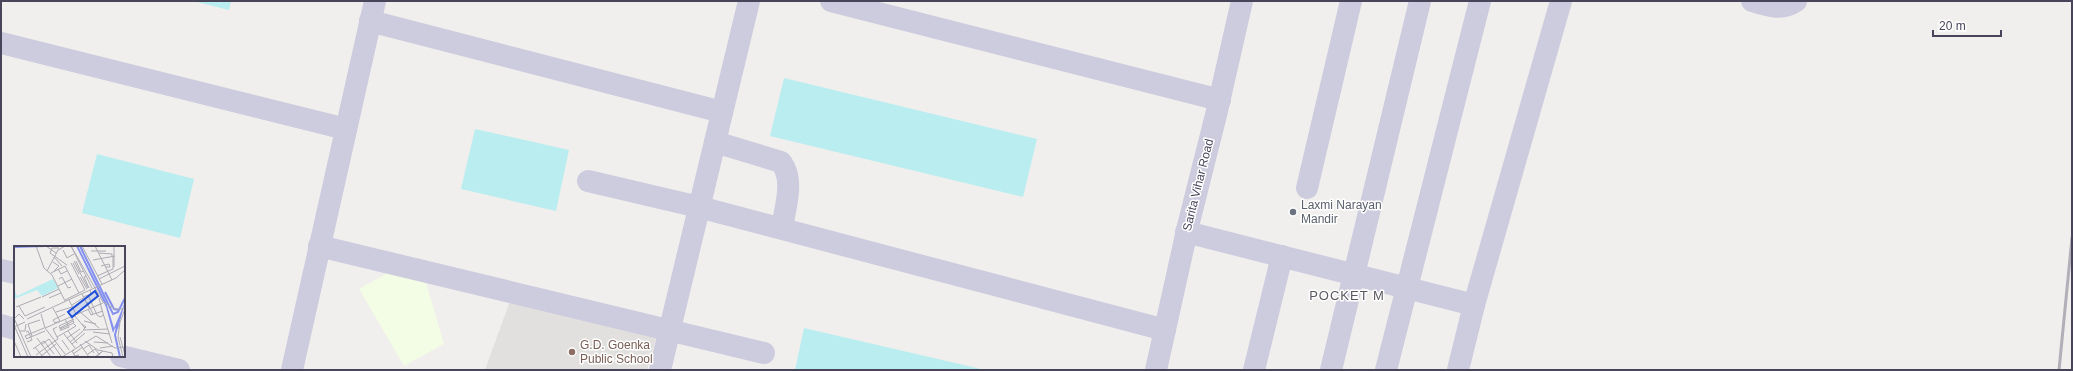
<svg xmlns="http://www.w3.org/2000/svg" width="2073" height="371" font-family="Arial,sans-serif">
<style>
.commercial{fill:#f3fce4}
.education{fill:#e1e0df}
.green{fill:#b9edf0}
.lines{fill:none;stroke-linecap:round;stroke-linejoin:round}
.minor{stroke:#cdcbde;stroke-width:22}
.rail{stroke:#b2afb8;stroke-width:3}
.worship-dot{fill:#6b7280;stroke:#fff;stroke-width:1.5}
.education-dot{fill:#8d6e63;stroke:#fff;stroke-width:1.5}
.labels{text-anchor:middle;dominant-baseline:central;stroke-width:3;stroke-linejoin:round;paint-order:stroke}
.street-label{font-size:12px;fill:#48455b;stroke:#fff}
.worship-label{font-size:12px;fill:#5b616d;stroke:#fff;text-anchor:start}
.education-label{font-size:12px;fill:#785e54;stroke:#fff;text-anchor:start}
.neighbourhood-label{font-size:13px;letter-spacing:1px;fill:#5b5962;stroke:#fff}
.inset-river{fill:none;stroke:#8490ef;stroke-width:2}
.inset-road{fill:none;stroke:#adabb3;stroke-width:1}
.view{fill:#1d4ed8;fill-opacity:0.15;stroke:#1d4ed8;stroke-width:2}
.inset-edge{fill:none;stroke:#48455b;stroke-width:2}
</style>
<rect width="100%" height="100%" fill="#f0efed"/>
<path class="commercial" d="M 393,270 L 425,279 L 444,344 L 404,366 L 359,289 Z"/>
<path class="education" d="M 510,301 L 657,335 L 647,370 L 485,370 Z"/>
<g class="green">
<path d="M 193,1 L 231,1 L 229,10 Z"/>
<path d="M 784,78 L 1037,139 L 1023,197 L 770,136 Z"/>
<path d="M 475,129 L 569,150 L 556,211 L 461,189 Z"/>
<path d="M 97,154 L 194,179 L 180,238 L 82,213 Z"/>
<path d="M 804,328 L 981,369 L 981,370 L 795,370 Z"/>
</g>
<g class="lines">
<g class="minor">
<path d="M 831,1 L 1220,100"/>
<path d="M 1752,1 C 1768,6 1781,11 1796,1"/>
<path d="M 370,21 L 722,112"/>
<path d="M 1,43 L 346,129"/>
<path d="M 715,142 L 781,162 C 795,180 785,207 782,228"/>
<path d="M 588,181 L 699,207 L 1165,330"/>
<path d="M 1307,188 L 1351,1"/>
<path d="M 1186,232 L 1474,305"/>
<path d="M 319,246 L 764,353"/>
<path d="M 1,270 L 15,273"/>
<path d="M 1,325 L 15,329"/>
<path d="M 121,356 L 179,370"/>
<path d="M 292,370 L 375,1"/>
<path d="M 660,370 L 749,1"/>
<path d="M 1156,370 L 1188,226 L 1216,115 L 1242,1"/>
<path d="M 1254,370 L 1282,256"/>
<path d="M 1331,370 L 1420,1"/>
<path d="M 1386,370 L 1480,1"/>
<path d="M 1458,370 L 1474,305 L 1561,1"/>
</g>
<path class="rail" d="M 2059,370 L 2072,238"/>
</g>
<circle class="worship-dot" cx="1293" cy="212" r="4"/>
<circle class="education-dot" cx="572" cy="352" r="4"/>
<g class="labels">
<g class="street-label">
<text transform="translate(1198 185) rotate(-76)">Sarita Vihar Road</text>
</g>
<g class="worship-label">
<text x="1301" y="205">Laxmi Narayan<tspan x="1301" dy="14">Mandir</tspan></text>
</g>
<g class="education-label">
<text x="580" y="345">G.D. Goenka<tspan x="580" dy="14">Public School</tspan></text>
</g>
<g class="neighbourhood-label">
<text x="1347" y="295">POCKET M</text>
</g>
</g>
<g transform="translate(14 246)">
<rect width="111" height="111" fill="#f0efed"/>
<path d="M 39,33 L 44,42 L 28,50 L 23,44 L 0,53 L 1,45 L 3,50 Z" fill="#b9edf0"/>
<path d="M 62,0 L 64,0 L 92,56 L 100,82 L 111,56 L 104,83 L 101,82 L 99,87 L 92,61 Z" fill="#8490ef"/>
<path class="inset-river" d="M 35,0 L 49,0M 66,0 L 99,68 L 104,66 L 111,52M 0,1 L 31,0M 91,46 L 100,63 L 105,64M 103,81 L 101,89 L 106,111"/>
<path class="inset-road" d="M 22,0 L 30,22 L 38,29 L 51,55M 32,0 L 42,7M 57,0 L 78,42M 57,0 L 89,56 L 101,63 L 111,63M 68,0 L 88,38M 81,0 L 98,34M 45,2 L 38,2 L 36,7 L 53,19M 49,4 L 53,12 L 60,8M 77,5 L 92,5M 85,7 L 98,8 L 98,10M 99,10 L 99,23M 40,11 L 48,20M 79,14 L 101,10M 60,15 L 74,42M 62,15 L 67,26 L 70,25M 39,16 L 45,20 L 40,25M 57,17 L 71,44 L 65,47M 59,17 L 65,28M 51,20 L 65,47M 87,20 L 95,18 L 96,21 L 92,21M 100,21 L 100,0M 44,23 L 47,28 L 53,25M 33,25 L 44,4 L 51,0M 37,27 L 51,20M 72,30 L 70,31 L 75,42M 83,30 L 99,23M 66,31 L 73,43M 45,33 L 48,31 L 54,42 L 57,41M 85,33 L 111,20M 44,40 L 58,33M 68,48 L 75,62M 74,49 L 83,69 L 86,71 L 90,69M 28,51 L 45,43M 69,51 L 77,48 L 76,44M 35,52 L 47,47M 85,52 L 88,64M 51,54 L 65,47M 55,54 L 62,68M 73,56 L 79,68M 58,59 L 69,52M 5,60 L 11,70 L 31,61M 2,61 L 27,51M 39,62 L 46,75 L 41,77 L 39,74M 74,63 L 77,69 L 89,65M 88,64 L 98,97M 42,66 L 58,61M 66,66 L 85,82M 27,68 L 31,82 L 51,108M 60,69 L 71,82M 0,72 L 17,111M 0,73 L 5,68 L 10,73M 13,73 L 102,32 L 111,24M 39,74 L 51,68M 70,75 L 82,78M 68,78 L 72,81 L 69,84 L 94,83M 0,79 L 14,111M 0,81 L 11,76M 31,82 L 89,57M 46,82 L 59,75M 46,83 L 60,77 L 58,72M 47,84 L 55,81 L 51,73M 6,85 L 11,85 L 12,78M 47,85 L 45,80 L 60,73M 54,85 L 63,97M 12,86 L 14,85 L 18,94 L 13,96M 79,86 L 96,88M 50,88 L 61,102M 18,90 L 14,78 L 26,74M 43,91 L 62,80 L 60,78M 106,91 L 111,109M 23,92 L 37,111M 53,92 L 66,83M 12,93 L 31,85M 13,93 L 11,90 L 30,82M 48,94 L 55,104M 0,95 L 7,111M 41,95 L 44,93 L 39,83 L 43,81M 71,95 L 84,104 L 98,107 L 99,111M 56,96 L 69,85M 80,96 L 94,97M 58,98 L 71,87M 66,98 L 75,111M 27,99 L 35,93 L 47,110M 21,101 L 29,111M 86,102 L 99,100M 19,103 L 30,95 L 40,108M 69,103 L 75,99 L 80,107M 60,104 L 58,105 L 61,110 L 65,109M 59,108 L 69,101M 74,108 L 81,103 L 85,108M 22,109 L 41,95M 26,111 L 42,98M 48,111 L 82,90 L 101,102 L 111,101M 81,111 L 89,105 L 82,111M 109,111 L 104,91 L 106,76 L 111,63"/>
<path class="view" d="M 81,45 L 84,50 L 58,71 L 54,66 Z"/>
<rect width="111" height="111" class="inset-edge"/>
</g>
<rect width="2073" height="371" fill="none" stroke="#48455b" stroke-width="4"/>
<path d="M1933 30v6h68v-6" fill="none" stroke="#48455b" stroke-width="2"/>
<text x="1939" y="30" font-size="12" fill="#48455b" stroke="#ffffff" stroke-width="3" paint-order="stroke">20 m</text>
</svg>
